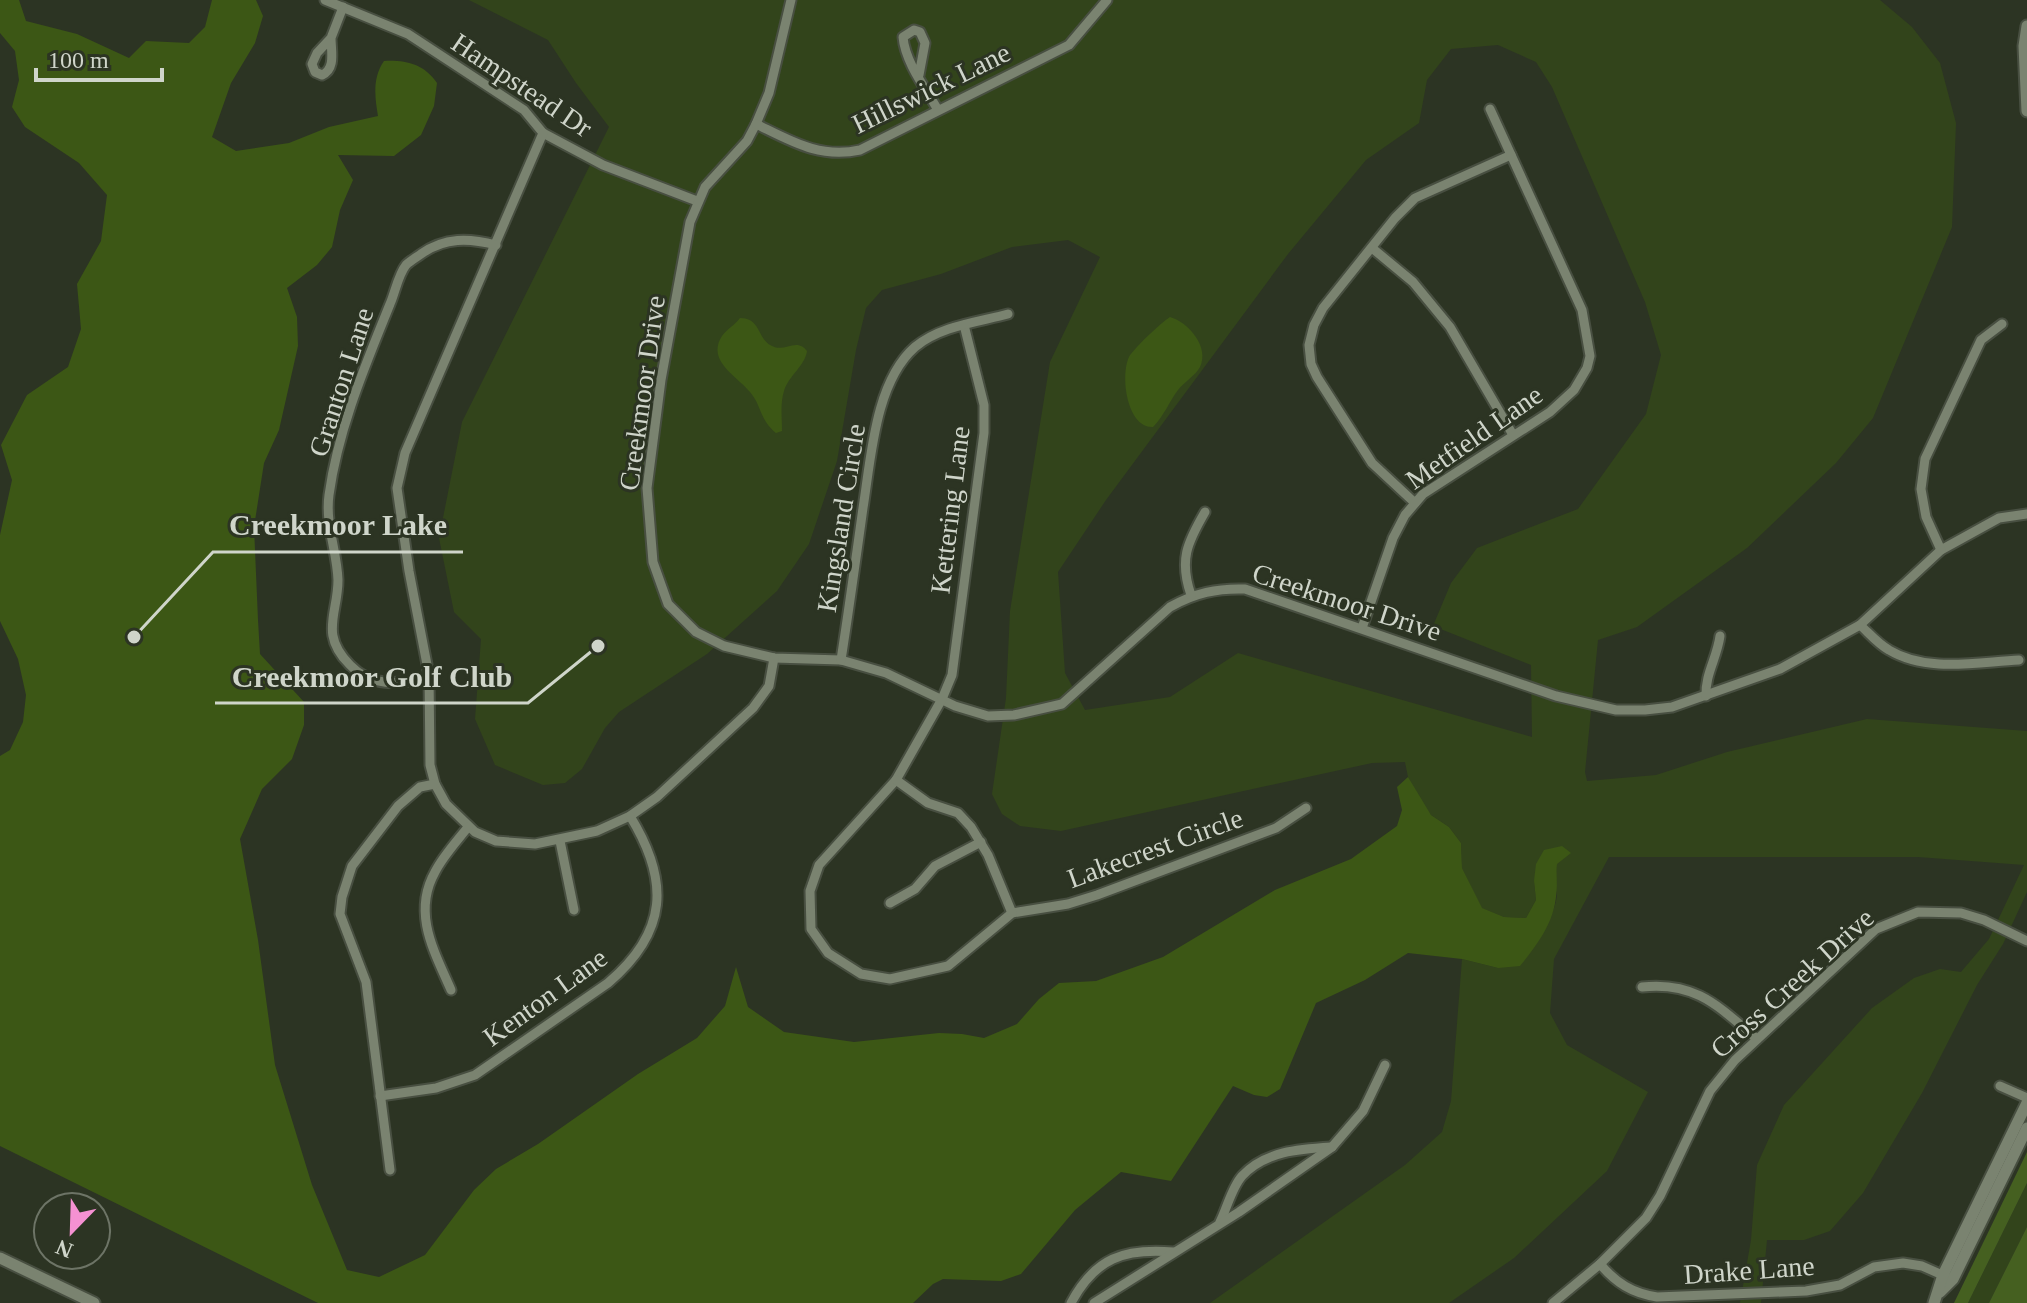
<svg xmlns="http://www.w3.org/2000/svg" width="2027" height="1303" font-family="'Times New Roman',serif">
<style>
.green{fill:#32441b;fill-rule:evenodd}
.forest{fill:#456020}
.water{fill:#3c5715}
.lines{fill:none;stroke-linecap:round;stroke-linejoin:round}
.minor-casing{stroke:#484f41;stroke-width:13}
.tertiary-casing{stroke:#484f41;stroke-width:15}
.minor{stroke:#7a8370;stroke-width:9}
.tertiary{stroke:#7a8370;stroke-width:11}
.labels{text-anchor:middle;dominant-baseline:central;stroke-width:6;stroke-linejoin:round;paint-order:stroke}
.street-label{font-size:28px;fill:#cfd5ca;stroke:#2c3423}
.leader{fill:none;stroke:#cfd5ca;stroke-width:3}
.callout-dot{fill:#cfd5ca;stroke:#2c3423;stroke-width:3}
.callout-label{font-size:30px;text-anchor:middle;font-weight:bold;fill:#cfd5ca;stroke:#2c3423;stroke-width:6;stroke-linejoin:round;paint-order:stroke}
</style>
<rect width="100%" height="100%" fill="#2c3423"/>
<g class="green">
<path d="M 469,0 L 1880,0 L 1912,27 L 1940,63 L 1956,123 L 1952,227 L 1873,418 L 1836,463 L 1747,548 L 1637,627 L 1598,640 L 1585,772 L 1587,781 L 1656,775 L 1727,752 L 1867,719 L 2027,731 L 2027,892 L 2003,944 L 1977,985 L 1922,1093 L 1863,1193 L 1830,1231 L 1804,1240 L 1767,1240 L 1761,1303 L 1740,1303 L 1751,1240 L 1757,1165 L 1784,1105 L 1872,1008 L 1914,978 L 1940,969 L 1961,972 L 1989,939 L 2024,865 L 1918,857 L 1609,857 L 1554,959 L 1550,1013 L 1567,1045 L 1648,1092 L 1607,1171 L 1514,1258 L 1449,1303 L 1210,1303 L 1405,1165 L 1442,1132 L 1451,1101 L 1462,959 L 1498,968 C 1522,947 1553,930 1557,895 C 1557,885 1556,875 1557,864 L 1534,881 L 1536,900 L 1526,918 L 1504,917 L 1481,908 L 1462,868 L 1461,843 L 1449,827 L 1431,815 L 1416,795 L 1408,777 L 1405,762 L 1372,763 L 1061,831 L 1020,826 L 1002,814 L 992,794 L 1006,698 L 1010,611 L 1050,362 L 1100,257 L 1068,240 L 1012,247 L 941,274 L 882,290 L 866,308 L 856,350 L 837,461 L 809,544 L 777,591 L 707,654 L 619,712 L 605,728 L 582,769 L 565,783 L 543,785 L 495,765 L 475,719 L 481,639 L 454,612 L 439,538 L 462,422 L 609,127 L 576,83 L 548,40 ZM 1498,45 L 1536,62 L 1552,87 L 1645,302 L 1661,355 L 1646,414 L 1578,509 L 1477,548 L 1451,583 L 1433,626 L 1531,665 L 1532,737 L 1238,653 L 1170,697 L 1085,710 L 1065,673 L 1058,572 L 1106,500 L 1288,254 L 1366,160 L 1419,123 L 1427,80 L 1451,49 Z"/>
<path d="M 2027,1183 L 2027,1227 L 1989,1303 L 1968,1303 Z"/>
</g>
<g class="forest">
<path d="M 2027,1152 L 2027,1183 L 1968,1303 L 1954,1303 Z"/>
<path d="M 2027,1227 L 2027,1303 L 1989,1303 Z"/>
</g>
<g class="water">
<path d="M 0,0 L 19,0 L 26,21 L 77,34 L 129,58 L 146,41 L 189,43 L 205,27 L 212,0 L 256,0 L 263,16 L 255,43 L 231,83 L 212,137 L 236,151 L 289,143 L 329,127 L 378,116 C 375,98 372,78 384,61 C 406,60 424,64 437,83 L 434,106 L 421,135 L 394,156 L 338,155 L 353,180 L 340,210 L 332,247 L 317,265 L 287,288 L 297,317 L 298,346 L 279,430 L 264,463 L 254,527 L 258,620 L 260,654 L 304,702 L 304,725 L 292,759 L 262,789 L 240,839 L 258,940 L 275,1065 L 312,1185 L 347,1270 L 379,1277 L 425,1255 L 474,1190 L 496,1169 L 538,1144 L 638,1074 L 697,1038 L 725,1006 L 736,967 L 748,1007 L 784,1032 L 854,1042 L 939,1033 L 962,1034 L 984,1038 L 1017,1024 L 1039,999 L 1059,983 L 1096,981 L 1163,957 L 1275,890 L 1351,859 L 1397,826 L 1402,810 L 1397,787 L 1408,777 L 1431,815 L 1449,827 L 1461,843 L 1462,868 L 1482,908 L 1504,917 L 1526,918 L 1536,900 L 1534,881 L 1536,864 L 1544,850 L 1562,846 L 1571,853 L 1557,864 C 1556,875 1558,886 1556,897 C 1553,924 1537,945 1520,966 L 1498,968 L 1462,959 L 1408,953 L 1365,980 L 1316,1003 L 1280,1089 L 1267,1097 L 1254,1095 L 1233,1086 L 1171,1181 L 1121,1172 L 1075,1210 L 1021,1274 L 1001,1281 L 943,1279 L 933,1284 L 913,1303 L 318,1303 L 0,1146 L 0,756 L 10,750 L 23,722 L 26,695 L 18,659 L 0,621 L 0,535 L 12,480 L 1,445 L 27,395 L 68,367 L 81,329 L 77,284 L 101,241 L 107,195 L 79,163 L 25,127 L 12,107 L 19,80 L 15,51 L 0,33 Z"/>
<path d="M 1170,317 C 1188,322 1210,347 1200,367 C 1195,376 1185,381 1178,390 C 1169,402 1164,416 1153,427 C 1127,428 1120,376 1129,357 C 1134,348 1162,322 1170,317 Z"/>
<path d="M 740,318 C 761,318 757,339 772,346 C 785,353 796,337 807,351 C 805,366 789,375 784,391 C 780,403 782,419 782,431 L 776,433 C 759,419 762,406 750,392 C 737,376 706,361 722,336 C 727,329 735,325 740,318 Z"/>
</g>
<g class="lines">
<g class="minor-casing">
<g id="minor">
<path d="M 325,0 L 408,34 L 524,110 L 543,133 L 603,165 L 697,201"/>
<path d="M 791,0 L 769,93 L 756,124 L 747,141 L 705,187 L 690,222 L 661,380 L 647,488 L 653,562 L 668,604 L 696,632 L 724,646 L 774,658 L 841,660 L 886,673 L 955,706 L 988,716 L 1014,715 L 1062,704 L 1170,607 C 1195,593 1217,588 1245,589 L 1556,696 L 1616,710 L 1645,710 L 1672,707 L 1780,669 L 1860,625 L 1941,550 L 1999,518 L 2027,514"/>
<path d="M 331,38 C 331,51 336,69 322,75 L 315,72 L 312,64 L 317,53 L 331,38 L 343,7"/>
<path d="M 919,75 L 925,43 L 920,32 L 914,30 L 903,37 C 905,62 926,89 938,110"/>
<path d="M 756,124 C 791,141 820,159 860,150 L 1069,45 L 1107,0"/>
<path d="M 543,133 L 405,453 L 397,488 L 409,571 L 429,675 L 430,765 L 435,784 L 446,804 L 475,832 L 496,841 L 535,844 L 597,831 L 630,816 L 657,797 L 753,708 L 769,686 L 774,658"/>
<path d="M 1372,248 L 1413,282 L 1450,327 L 1513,435"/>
<path d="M 964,325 L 984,405 L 984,433 L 952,675 L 942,699 L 896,780 L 819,865 L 810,891 L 811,929 L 828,953 L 861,974 L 890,979 L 948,966 L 1012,913 L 1068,904 L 1097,895 L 1276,828 L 1306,808"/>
<path d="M 1415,503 L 1372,463 L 1317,377 L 1311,364 L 1309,345 L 1314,325 L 1323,308 L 1395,218 L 1415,198 L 1511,155"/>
<path d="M 1941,550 L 1926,517 L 1921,489 L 1925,459 L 1981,340 L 2002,324"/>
<path d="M 1191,595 C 1179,560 1187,543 1205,512"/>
<path d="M 1860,625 C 1869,633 1878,644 1889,650 C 1927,673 1977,662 2019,660"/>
<path d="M 1362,628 L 1393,538 L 1405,515 L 1423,494 L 1550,412 L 1574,390 L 1587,368 L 1590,356 L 1582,310 L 1490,109"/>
<path d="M 841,660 C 849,609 856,558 863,508 C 871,458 875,382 915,347 C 940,326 978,322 1008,314"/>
<path d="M 429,678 C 400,683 373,689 350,665 C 319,634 338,614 338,580 C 337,551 325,524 329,495 C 338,429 365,366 390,304 C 395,293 398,275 406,265 C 410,261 417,257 421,254 C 445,237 469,238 496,245"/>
<path d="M 1706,696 C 1705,674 1717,658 1720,636"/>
<path d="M 896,780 L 928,803 L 958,813 L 971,827 L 988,855 L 1012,913"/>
<path d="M 560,841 L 574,910"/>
<path d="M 890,903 L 915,889 L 935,866 L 981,842"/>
<path d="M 1642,987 C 1696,981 1719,1007 1757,1039"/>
<path d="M 451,990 C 434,951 412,913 435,872 C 443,856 457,841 468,827"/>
<path d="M 2000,1086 L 2027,1098"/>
<path d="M 380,1096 L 436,1088 L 475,1075 L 608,983 C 668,932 670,881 630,816"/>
<path d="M 390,1170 L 366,982 L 340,914 L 342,897 L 352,866 L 398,806 L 420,787 L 435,784"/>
<path d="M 1220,1222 C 1227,1208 1232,1187 1242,1176 C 1265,1151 1300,1149 1332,1147"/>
<path d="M 1600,1264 C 1616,1283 1632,1293 1657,1297 L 1806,1291 L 1840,1285 L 1874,1267 L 1903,1263 L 1922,1266 L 1949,1278"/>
<path d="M 1071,1303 C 1095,1258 1124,1248 1173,1252"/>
<path d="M 1094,1303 L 1239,1212 L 1332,1147 L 1363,1111 L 1385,1065"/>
<path d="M 1553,1303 L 1600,1264 L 1646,1218 L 1660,1196 L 1710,1091 L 1735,1060 L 1876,929 L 1918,912 L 1961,913 L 1984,920 L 2027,941"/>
</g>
</g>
<g class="tertiary-casing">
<g id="tertiary">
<path d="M 2027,26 L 2024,46 L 2027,111"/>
<path d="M 0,1258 L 94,1303"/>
<path d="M 1940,1292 L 1953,1279 L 2027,1128"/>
<path d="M 1934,1303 L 1943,1275 L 2027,1103"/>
</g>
</g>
<use href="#minor" class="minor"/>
<use href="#tertiary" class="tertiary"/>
</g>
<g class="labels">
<g class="street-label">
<text transform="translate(522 85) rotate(34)">Hampstead Dr</text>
<text transform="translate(931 88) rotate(-26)">Hillswick Lane</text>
<text transform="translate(341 382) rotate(-72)">Granton Lane</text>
<text transform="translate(642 393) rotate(-82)">Creekmoor Drive</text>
<text transform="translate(1474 437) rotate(-35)">Metfield Lane</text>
<text transform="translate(950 510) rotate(-83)">Kettering Lane</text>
<text transform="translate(841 518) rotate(-81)">Kingsland Circle</text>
<text transform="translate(1347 602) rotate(18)">Creekmoor Drive</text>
<text transform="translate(1155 848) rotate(-20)">Lakecrest Circle</text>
<text transform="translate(1792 983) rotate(-42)">Cross Creek Drive</text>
<text transform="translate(545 997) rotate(-36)">Kenton Lane</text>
<text transform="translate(1749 1270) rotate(-4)">Drake Lane</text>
</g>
</g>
<path class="leader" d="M134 637L213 552H463M598 646L528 703H215"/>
<g class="callout-dot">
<circle cx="134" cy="637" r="8"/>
<circle cx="598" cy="646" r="8"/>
</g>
<g class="callout-label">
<text x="338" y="535">Creekmoor Lake</text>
<text x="372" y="687">Creekmoor Golf Club</text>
</g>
<g transform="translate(72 1231) rotate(203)"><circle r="38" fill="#2c3423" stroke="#6d7466" stroke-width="2"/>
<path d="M0-6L14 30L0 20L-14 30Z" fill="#f591d2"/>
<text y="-12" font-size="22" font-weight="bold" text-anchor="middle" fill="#cfd5ca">N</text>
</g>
<path d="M36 68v12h126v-12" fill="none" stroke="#cfd5ca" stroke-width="4"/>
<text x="48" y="68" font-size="24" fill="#cfd5ca" stroke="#2c3423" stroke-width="6" paint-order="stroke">100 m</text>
</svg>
